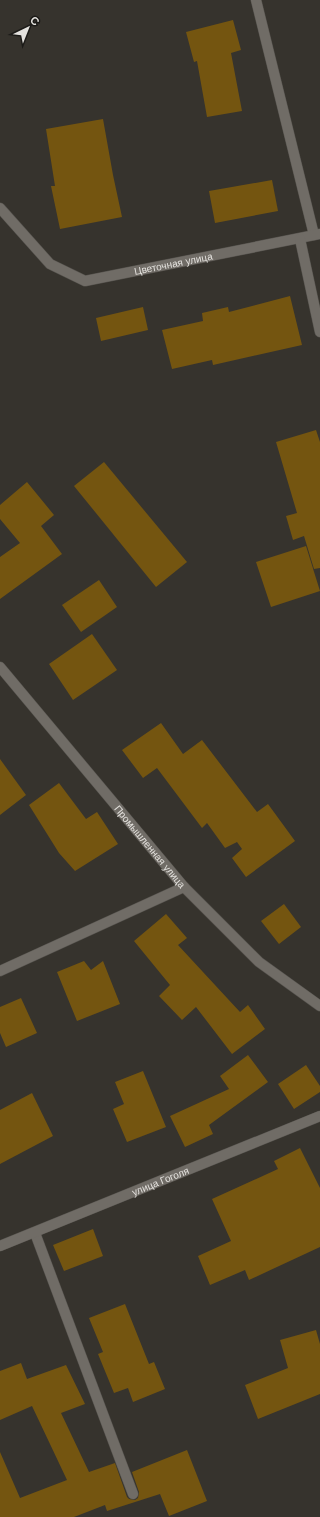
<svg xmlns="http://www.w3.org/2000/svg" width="320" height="1517" font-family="Arial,sans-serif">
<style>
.building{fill:#745510}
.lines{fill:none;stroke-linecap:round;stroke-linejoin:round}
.service-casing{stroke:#55524d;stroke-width:11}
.minor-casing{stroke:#55524d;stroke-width:11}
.tertiary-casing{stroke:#55524d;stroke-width:11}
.service{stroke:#706c66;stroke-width:10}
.minor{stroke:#706c66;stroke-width:10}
.tertiary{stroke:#706c66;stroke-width:10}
.labels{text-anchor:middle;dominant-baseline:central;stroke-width:4;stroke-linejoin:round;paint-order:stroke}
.street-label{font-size:10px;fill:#e4e2de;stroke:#1c1b18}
</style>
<rect width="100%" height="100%" fill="#36332d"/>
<g class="building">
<path d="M 233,20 L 241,50 L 231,53 L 242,111 L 207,117 L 197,61 L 194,62 L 186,32 Z"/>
<path d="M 103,119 L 113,175 L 122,217 L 60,229 L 51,186 L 55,186 L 46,129 Z"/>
<path d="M 272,180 L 278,211 L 215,223 L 209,191 Z"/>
<path d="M 290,296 L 302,345 L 213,365 L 212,360 L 172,369 L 162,330 L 203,321 L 202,313 L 228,307 L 229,312 Z"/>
<path d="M 143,307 L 148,330 L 101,341 L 96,318 Z"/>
<path d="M 316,430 L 320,442 L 320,568 L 314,569 L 304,536 L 293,540 L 286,516 L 297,513 L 276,442 Z"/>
<path d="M 104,462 L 187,562 L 156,587 L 74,486 Z"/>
<path d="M 27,482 L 54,515 L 41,526 L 62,554 L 0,599 L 0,557 L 20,543 L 0,519 L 0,505 Z"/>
<path d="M 306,546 L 320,591 L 271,607 L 256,562 Z"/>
<path d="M 99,580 L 117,607 L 81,632 L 62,605 Z"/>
<path d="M 92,634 L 117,670 L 73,700 L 49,664 Z"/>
<path d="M 161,723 L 183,754 L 202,740 L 257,812 L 268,804 L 295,841 L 246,877 L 232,858 L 242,849 L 237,842 L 225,848 L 207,823 L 202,828 L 157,768 L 143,778 L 122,750 Z"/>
<path d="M 0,759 L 26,795 L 0,815 Z"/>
<path d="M 59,783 L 86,819 L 97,812 L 118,844 L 75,871 L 59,853 L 29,805 Z"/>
<path d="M 284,904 L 301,927 L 279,944 L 261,921 Z"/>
<path d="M 166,914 L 187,938 L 178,945 L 240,1012 L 248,1005 L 265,1029 L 232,1054 L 196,1007 L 182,1020 L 159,996 L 170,985 L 134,941 Z"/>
<path d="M 84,961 L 91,970 L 103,961 L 120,1004 L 77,1021 L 57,972 Z"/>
<path d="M 21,998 L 37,1033 L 6,1047 L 0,1033 L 0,1007 Z"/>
<path d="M 248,1055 L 268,1082 L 209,1125 L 213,1134 L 185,1147 L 170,1116 L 229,1089 L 220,1076 Z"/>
<path d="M 306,1065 L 320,1086 L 320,1092 L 294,1109 L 278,1084 Z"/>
<path d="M 143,1071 L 166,1127 L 127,1142 L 113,1109 L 124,1104 L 115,1082 Z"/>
<path d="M 32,1093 L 53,1136 L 0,1164 L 0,1110 Z"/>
<path d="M 300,1148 L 320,1188 L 320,1247 L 249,1280 L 245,1270 L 210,1285 L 198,1256 L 231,1241 L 212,1199 L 278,1169 L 274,1161 Z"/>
<path d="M 93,1229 L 103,1256 L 64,1271 L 53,1245 Z"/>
<path d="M 125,1304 L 149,1364 L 154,1362 L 165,1389 L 133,1402 L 128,1388 L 114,1393 L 98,1354 L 103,1352 L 89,1318 Z"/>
<path d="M 316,1330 L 320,1344 L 320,1394 L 258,1419 L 245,1385 L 288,1368 L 280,1340 Z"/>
<path d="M 21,1363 L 27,1379 L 66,1365 L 85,1404 L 61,1413 L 89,1472 L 115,1463 L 127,1497 L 129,1499 L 135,1500 L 138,1498 L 139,1492 L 132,1472 L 187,1450 L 207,1501 L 169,1516 L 160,1494 L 107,1511 L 105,1505 L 74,1517 L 0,1517 L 0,1452 L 20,1498 L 67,1480 L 32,1406 L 0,1420 L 0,1371 Z"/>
</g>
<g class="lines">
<g class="service-casing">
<g id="service">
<path d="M 0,971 L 184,887"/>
<path d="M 35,1233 L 133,1494"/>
</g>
</g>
<g class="minor-casing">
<g id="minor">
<path d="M 256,0 L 314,235"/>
<path id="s1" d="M 0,208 L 50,264 L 85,281 L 320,234"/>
<path d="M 300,239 L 320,332"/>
<path id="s2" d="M 0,1246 L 320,1116"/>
</g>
</g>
<g class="tertiary-casing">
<g id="tertiary">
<path id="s3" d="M 0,667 L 184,887 L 259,962 L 320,1006"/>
</g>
</g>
<use href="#service" class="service"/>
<use href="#minor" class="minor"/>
<use href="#tertiary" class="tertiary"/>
</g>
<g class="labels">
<g class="street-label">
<text stroke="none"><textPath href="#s1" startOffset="204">Цветочная улица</textPath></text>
<text stroke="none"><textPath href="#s3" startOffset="234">Промышленная улица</textPath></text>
<text stroke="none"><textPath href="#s2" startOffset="173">улица Гоголя</textPath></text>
</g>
</g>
<g transform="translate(28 28) rotate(43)" stroke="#1c1b18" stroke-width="3" paint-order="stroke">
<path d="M0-3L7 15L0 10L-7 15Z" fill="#e4e2de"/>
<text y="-6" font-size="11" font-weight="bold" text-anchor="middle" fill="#e4e2de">С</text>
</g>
</svg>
